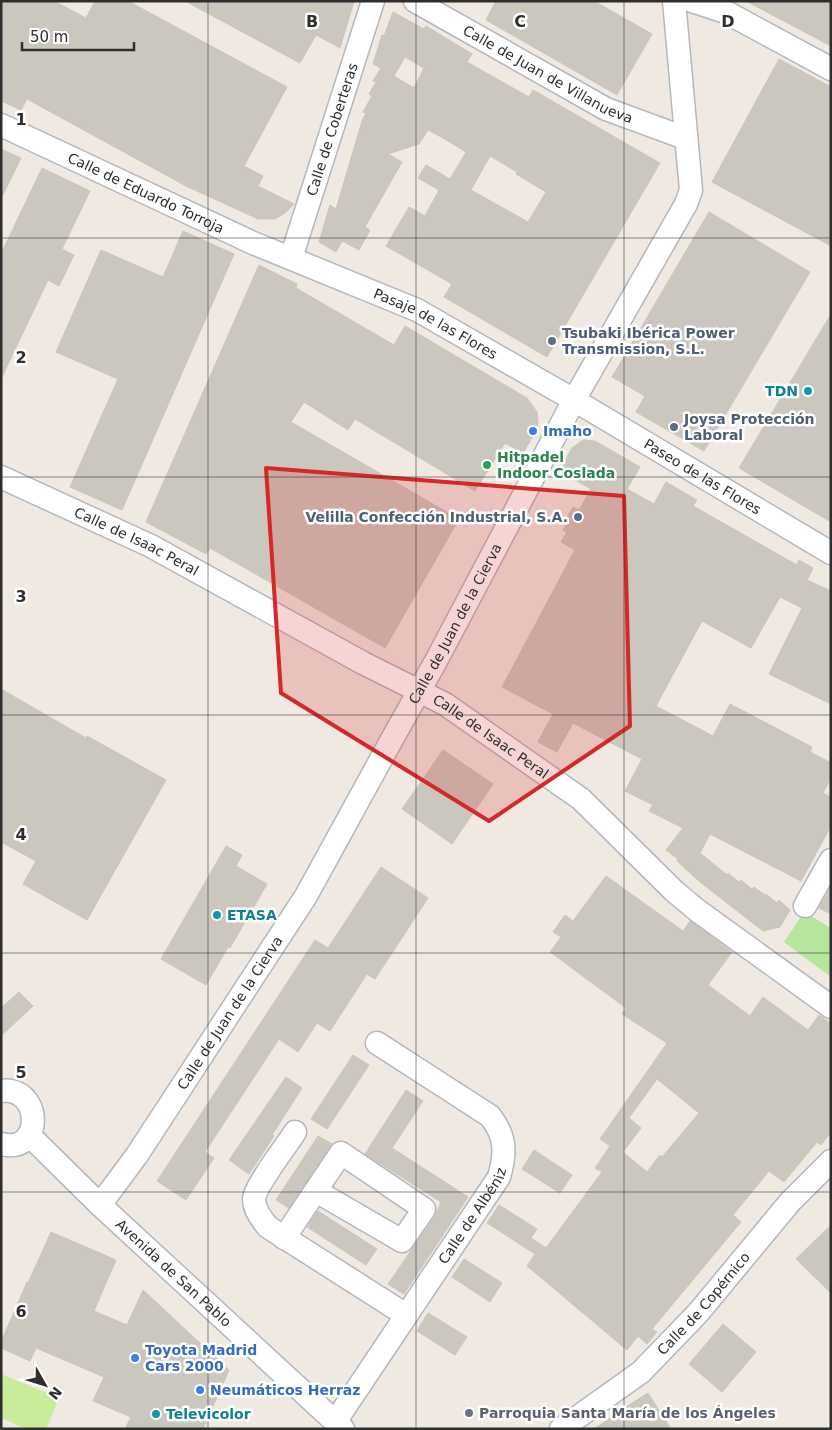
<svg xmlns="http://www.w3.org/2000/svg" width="832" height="1430" font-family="'DejaVu Sans',sans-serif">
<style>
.green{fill:#b6e59e}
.pitch{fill:#c9ec9a}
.building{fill:#cbc7bf;stroke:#cbc5ba;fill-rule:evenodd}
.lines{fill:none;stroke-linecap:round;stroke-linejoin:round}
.minor-casing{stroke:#b4b7c1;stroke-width:25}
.minor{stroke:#fff;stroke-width:22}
.marked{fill:#d62828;fill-opacity:0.2;stroke:#d62828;stroke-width:4;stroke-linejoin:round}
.grid{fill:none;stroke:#2e2e2e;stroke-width:1;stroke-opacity:0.55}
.service-dot{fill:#5c6f8a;stroke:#fff;stroke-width:2}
.culture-dot{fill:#0f9aa8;stroke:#fff;stroke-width:2}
.shop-dot{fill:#3f7fe0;stroke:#fff;stroke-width:2}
.leisure-dot{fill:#2e9e5b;stroke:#fff;stroke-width:2}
.worship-dot{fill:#6b7280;stroke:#fff;stroke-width:2}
.labels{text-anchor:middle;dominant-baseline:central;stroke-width:5;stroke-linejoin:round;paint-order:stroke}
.street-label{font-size:14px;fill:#2e2e2e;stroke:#fff}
.service-label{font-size:14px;font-weight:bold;fill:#4e5e75;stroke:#fff;text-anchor:start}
.culture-label{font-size:14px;font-weight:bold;fill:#0d838f;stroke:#fff;text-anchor:start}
.shop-label{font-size:14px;font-weight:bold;fill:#366cbe;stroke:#fff;text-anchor:start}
.leisure-label{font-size:14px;font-weight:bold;fill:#27864d;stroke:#fff;text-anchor:start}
.worship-label{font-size:14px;font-weight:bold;fill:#5b616d;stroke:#fff;text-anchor:start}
.grid-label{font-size:16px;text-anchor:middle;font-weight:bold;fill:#2e2e2e;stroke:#fff;stroke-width:5;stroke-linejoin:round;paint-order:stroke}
</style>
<rect width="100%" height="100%" fill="#efe9e1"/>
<path class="green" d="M 804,912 L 831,928 L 831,977 L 784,942 Z"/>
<path class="pitch" d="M 1,1374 L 59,1398 L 46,1429 L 27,1429 L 1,1418 Z"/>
<g class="building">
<path d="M 1,1 L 54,1 L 86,18 L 95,1 L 128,1 L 287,87 L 244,166 L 263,176 L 258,186 L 294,204 L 285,213 L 275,219 L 258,219 L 186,186 L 27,99 L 21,110 L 1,101 Z"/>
<path d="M 185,1 L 354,1 L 340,48 L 316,35 L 300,63 Z"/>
<path d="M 496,1 L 594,1 L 652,34 L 617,95 L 486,20 Z"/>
<path d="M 746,1 L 831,1 L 831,46 Z"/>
<path d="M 393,12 L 424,29 L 426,26 L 472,54 L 467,62 L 529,97 L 533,90 L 660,163 L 547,357 L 444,297 L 452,284 L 386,246 L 409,207 L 425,216 L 439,190 L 418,178 L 426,165 L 450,179 L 466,152 L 443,138 L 428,130 L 419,144 L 388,154 L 402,162 L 365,227 L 370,230 L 359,250 L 342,241 L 336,252 L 319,242 L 330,205 L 336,209 L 362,121 L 366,113 L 363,112 L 372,96 L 369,94 L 376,82 L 373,81 L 381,68 L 373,64 L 382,35 L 384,36 ZM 405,57 L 424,68 L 414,88 L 394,76 ZM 490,156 L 517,172 L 516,174 L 546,192 L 528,222 L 471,190 Z"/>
<path d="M 779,59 L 831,87 L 831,246 L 712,182 Z"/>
<path d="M 1,149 L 21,158 L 1,199 Z"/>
<path d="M 42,168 L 90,191 L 62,249 L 74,255 L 59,286 L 48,280 L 1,379 L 1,254 Z"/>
<path d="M 709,212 L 810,272 L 704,451 L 636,412 L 645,396 L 612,377 Z"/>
<path d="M 183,231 L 234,254 L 122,510 L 70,487 L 118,379 L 56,352 L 101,250 L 163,277 Z"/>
<path d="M 259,265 L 297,284 L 296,288 L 394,345 L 405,326 L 527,398 L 537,412 L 538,423 L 536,431 L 523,453 L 505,443 L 475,491 L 355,419 L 348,430 L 304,402 L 291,422 L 459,519 L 385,648 L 210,548 L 206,554 L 146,522 Z"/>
<path d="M 831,314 L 831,522 L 739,468 Z"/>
<path d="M 583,440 L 595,441 L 640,467 L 627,489 L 654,504 L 666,482 L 697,500 L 693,506 L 797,565 L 799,560 L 813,568 L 807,580 L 831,591 L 831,704 L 769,674 L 802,608 L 780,597 L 751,648 L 702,621 L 656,706 L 713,736 L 730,704 L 812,747 L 810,752 L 831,763 L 831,778 L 823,793 L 831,797 L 831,826 L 801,881 L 710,834 L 700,853 L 727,875 L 728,873 L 739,882 L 741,880 L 752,889 L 754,887 L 765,895 L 766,894 L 777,903 L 779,900 L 790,910 L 780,927 L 763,931 L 700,882 L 677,861 L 678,859 L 666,850 L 683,828 L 649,811 L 653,805 L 625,791 L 642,759 L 573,723 L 557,752 L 538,742 L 553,714 L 502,687 L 575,550 L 561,542 L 567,532 L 563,530 L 566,524 L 564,523 L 573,507 L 579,510 L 591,489 L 559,471 L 572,448 Z"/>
<path d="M 1,689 L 86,738 L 87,736 L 166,780 L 87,920 L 23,884 L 36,861 L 1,842 Z"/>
<path d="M 443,750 L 493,784 L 452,844 L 402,809 Z"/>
<path d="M 226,846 L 242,855 L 236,866 L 267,884 L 230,948 L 228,947 L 206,985 L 161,959 Z"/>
<path d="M 381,867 L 428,898 L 375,979 L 367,974 L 330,1031 L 317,1023 L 298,1052 L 279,1039 L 205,1152 L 214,1158 L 186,1200 L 157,1181 L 315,940 L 328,948 Z"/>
<path d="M 606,876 L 683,931 L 690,921 L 732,952 L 708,985 L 750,1016 L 763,997 L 808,1030 L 819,1015 L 831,1024 L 831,1132 L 821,1145 L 817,1142 L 784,1182 L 769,1171 L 733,1215 L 741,1222 L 652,1329 L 657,1332 L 647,1344 L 638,1336 L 627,1350 L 527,1266 L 535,1254 L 487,1223 L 499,1205 L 537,1229 L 531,1238 L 546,1248 L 602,1172 L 595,1168 L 610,1146 L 600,1139 L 667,1043 L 622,1014 L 626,1008 L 550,952 L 561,937 L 553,932 L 565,915 L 573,921 ZM 657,1079 L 699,1113 L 662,1157 L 660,1155 L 647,1172 L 623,1152 L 641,1128 L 629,1118 Z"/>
<path d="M 831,887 L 831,914 L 819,908 Z"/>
<path d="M 19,992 L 33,1006 L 1,1036 L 1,1008 Z"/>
<path d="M 353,1055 L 369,1065 L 327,1129 L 311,1119 Z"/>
<path d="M 286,1077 L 302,1088 L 272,1135 L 274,1136 L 249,1174 L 229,1160 Z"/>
<path d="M 406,1090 L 423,1101 L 392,1148 L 468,1197 L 404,1294 L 388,1284 L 435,1216 L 441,1202 L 365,1154 Z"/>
<path d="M 318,1136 L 332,1144 L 289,1208 L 276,1200 Z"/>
<path d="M 534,1150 L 572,1175 L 560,1193 L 522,1169 Z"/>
<path d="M 318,1211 L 377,1249 L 366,1265 L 307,1227 Z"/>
<path d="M 831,1225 L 831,1293 L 796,1259 Z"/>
<path d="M 51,1232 L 116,1260 L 94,1311 L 127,1325 L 143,1290 L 229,1370 L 203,1429 L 125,1429 L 131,1417 L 93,1401 L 104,1377 L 36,1348 L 30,1361 L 1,1348 L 1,1342 L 27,1282 L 28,1283 Z"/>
<path d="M 464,1259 L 502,1283 L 490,1302 L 452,1277 Z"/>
<path d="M 428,1313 L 467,1337 L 455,1355 L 417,1331 Z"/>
<path d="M 723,1324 L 756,1352 L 722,1392 L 689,1364 Z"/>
<path d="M 648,1393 L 671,1429 L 594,1429 L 629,1405 Z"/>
</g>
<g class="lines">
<g class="minor-casing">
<g id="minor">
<path id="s1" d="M 415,1 L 606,109 L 685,138"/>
<path d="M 692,1 L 726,12 L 831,69"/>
<path id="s2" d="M 1,125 L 253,243 L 417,310 L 574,400 L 831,553"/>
<path id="s3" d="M 291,258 L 373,1"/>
<path id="s4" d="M 1,477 L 151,546 L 363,663 L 445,704 L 581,799 L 674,891 L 698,911 L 831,1007"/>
<path d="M 805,906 L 831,860"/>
<path d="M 1,1091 C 42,1085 45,1155 1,1144"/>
<path d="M 295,1132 C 287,1145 255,1186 254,1199 C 254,1210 262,1220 268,1227 L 406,1315"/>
<path id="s5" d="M 29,1135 L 100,1205 L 343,1429"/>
<path id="s6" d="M 100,1205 L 137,1155 L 306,896 L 391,741 L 436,661 L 574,400 L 686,204 L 691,190 L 674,1"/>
<path d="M 284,1238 L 341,1153 L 424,1209 L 402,1241 L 316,1191"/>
<path id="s7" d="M 335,1422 L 499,1177 C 506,1153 506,1136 490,1116 L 377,1043"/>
<path id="s8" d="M 561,1429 L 641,1372 L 698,1313 L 790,1202 L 831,1161"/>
</g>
</g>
<use href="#minor" class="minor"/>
</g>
<path class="marked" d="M 266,468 L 624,496 L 630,726 L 489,821 L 281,693 Z"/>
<path class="grid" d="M 208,1 L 208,1429M 416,1 L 416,1429M 624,1 L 624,1429M 1,238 L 831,238M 1,477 L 831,477M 1,715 L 831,715M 1,953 L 831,953M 1,1192 L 831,1192"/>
<g class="service-dot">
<circle cx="552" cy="341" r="5"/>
<circle cx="674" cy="427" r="5"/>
<circle cx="578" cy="517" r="5"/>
</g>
<g class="culture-dot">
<circle cx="808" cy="391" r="5"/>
<circle cx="217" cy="915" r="5"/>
<circle cx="156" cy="1414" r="5"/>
</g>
<g class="shop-dot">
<circle cx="533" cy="431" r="5"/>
<circle cx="135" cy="1358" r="5"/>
<circle cx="200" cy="1390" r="5"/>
</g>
<circle class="leisure-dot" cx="487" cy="465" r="5"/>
<circle class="worship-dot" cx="469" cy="1413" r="5"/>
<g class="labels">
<g class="street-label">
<text stroke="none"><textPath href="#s1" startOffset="152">Calle de Juan de Villanueva</textPath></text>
<text stroke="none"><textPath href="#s3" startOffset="135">Calle de Coberteras</textPath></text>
<text stroke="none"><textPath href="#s2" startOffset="160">Calle de Eduardo Torroja</textPath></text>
<text stroke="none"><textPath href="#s2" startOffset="478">Pasaje de las Flores</textPath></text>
<text stroke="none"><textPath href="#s2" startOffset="786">Paseo de las Flores</textPath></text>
<text stroke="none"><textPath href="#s4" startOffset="150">Calle de Isaac Peral</textPath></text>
<text stroke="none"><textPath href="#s6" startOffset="682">Calle de Juan de la Cierva</textPath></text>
<text stroke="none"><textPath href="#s4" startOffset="555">Calle de Isaac Peral</textPath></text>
<text stroke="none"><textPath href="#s6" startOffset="232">Calle de Juan de la Cierva</textPath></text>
<text stroke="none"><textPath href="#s7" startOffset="248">Calle de Albéniz</textPath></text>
<text stroke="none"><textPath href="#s5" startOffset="200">Avenida de San Pablo</textPath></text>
<text stroke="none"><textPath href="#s8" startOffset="191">Calle de Copérnico</textPath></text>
</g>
<g class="service-label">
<text x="562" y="333">Tsubaki Ibérica Power<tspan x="562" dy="16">Transmission, S.L.</tspan></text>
<text x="684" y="419">Joysa Protección<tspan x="684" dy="16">Laboral</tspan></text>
<text x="568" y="517" text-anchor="end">Velilla Confección Industrial, S.A.</text>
</g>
<g class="culture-label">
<text x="798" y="391" text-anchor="end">TDN</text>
<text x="227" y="915">ETASA</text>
<text x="166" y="1414">Televicolor</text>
</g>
<g class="shop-label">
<text x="543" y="431">Imaho</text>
<text x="145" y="1350">Toyota Madrid<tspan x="145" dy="16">Cars 2000</tspan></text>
<text x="210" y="1390">Neumáticos Herraz</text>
</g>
<g class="leisure-label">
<text x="497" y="457">Hitpadel<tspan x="497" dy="16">Indoor Coslada</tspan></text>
</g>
<g class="worship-label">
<text x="479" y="1413">Parroquia Santa María de los Ángeles</text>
</g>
</g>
<g class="grid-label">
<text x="312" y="27">B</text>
<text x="520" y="27">C</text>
<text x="728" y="27">D</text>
<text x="21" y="125">1</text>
<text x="21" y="363">2</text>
<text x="21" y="602">3</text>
<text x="21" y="840">4</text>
<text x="21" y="1078">5</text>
<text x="21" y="1317">6</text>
</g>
<rect width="832" height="1430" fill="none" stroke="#2e2e2e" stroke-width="5"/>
<g transform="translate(45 1385) rotate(129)" stroke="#ffffff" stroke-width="4" paint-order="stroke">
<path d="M0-4L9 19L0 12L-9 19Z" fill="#2e2e2e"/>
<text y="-8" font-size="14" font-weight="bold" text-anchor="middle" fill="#2e2e2e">N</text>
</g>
<path d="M22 42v8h112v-8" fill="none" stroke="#2e2e2e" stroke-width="2.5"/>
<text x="30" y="42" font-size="15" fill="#2e2e2e" stroke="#ffffff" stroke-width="4" paint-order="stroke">50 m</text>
</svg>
